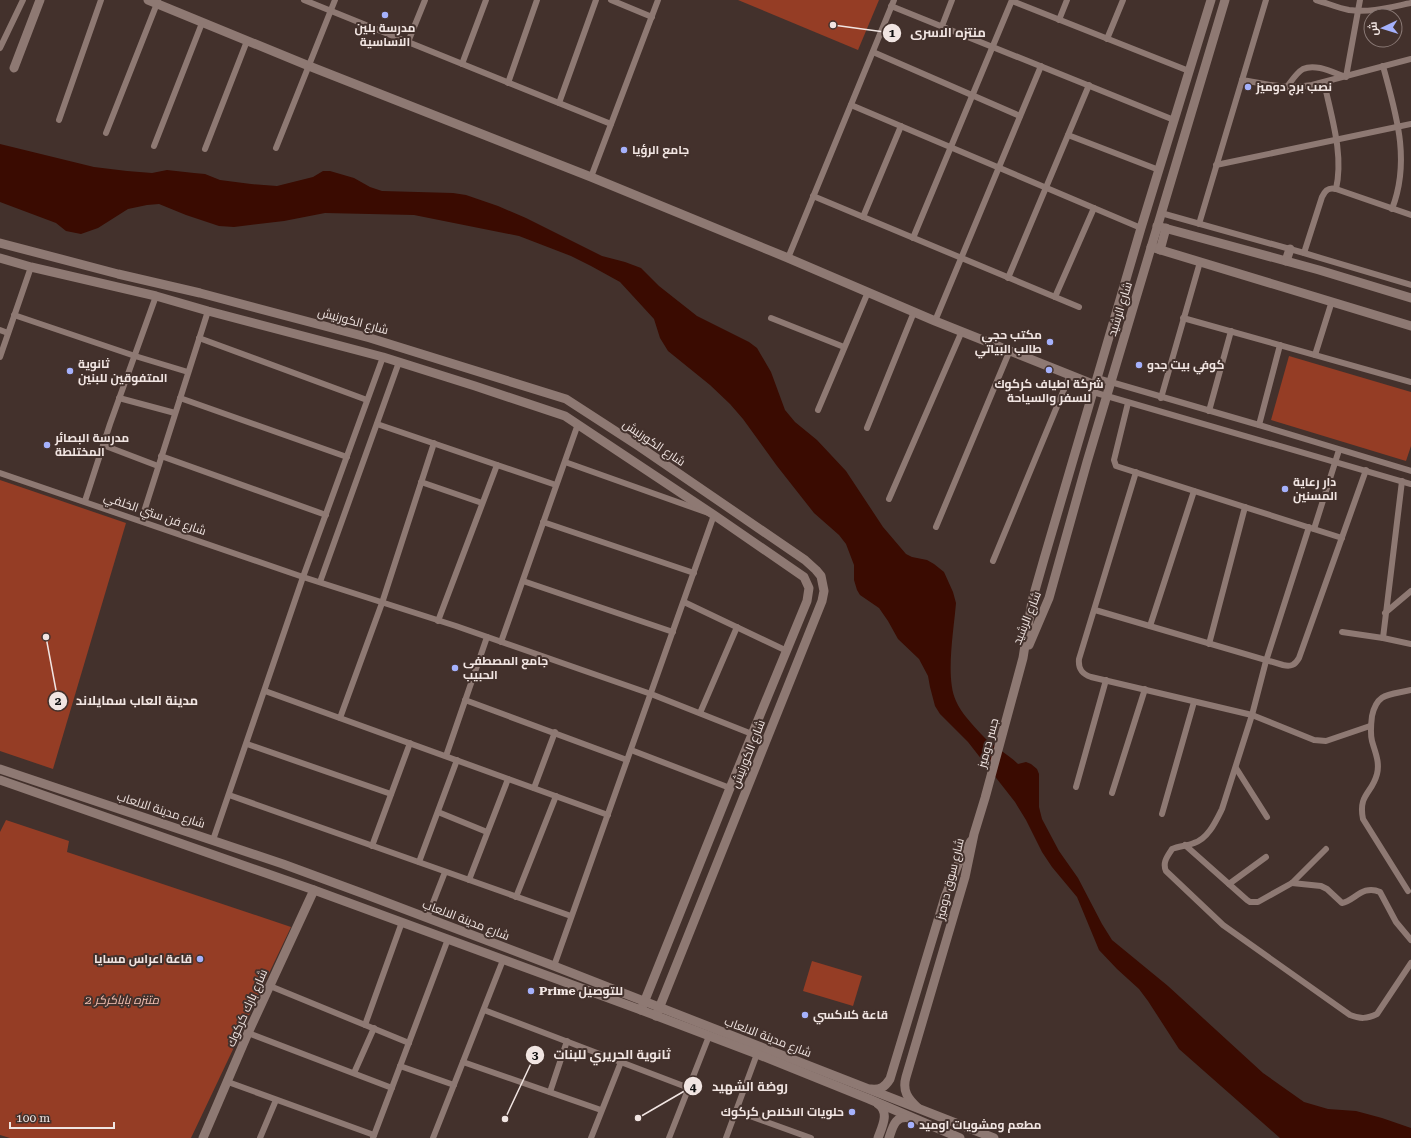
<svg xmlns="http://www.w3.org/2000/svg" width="1411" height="1138" font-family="'Roboto Serif',Cairo,serif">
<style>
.green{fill:#953d25}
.water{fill:#3a0b01}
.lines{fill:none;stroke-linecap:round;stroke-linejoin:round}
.street{stroke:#8e7973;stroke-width:6}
.secondary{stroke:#8e7973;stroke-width:9}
.poi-dot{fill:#a5b1fc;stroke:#43312c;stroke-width:1.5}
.labels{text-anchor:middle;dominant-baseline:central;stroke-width:4;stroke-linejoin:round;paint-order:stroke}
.poi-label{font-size:12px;font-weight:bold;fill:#f1e5e2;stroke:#43312c;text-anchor:start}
.street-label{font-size:12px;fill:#f1e5e2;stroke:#43312c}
.park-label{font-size:12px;font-style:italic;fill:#f3c0b2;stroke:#43312c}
.leader{fill:none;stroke:#f1e5e2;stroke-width:1.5}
.callout-dot{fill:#f1e5e2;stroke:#43312c;stroke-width:1.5}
.mark-label{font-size:12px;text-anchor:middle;font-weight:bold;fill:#111}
.callout-label{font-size:13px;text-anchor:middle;font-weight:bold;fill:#f1e5e2;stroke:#43312c;stroke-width:4;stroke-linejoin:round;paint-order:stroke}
</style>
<rect width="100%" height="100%" fill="#43312c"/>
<g class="green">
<path d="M 738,0 L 879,0 L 858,50 Z"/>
<path d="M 1289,356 L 1411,392 L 1411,446 L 1406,461 L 1271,420 Z"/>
<path d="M 0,480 L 126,523 L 53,769 L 0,751 Z"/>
<path d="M 6,820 L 69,841 L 67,852 L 291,927 L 191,1138 L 10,1138 L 0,1135 L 0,832 Z"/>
<path d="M 812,961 L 862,976 L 853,1006 L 803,991 Z"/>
</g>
<path class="water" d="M 0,144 L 94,167 L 127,171 L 152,173 L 167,170 L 194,173 L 205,174 L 220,180 L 251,184 L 277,186 L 313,177 L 323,171 L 330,171 L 354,178 L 370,187 L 382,191 L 453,193 L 466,195 L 498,206 L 526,218 L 602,256 L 625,262 L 641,268 L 659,286 L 697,316 L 749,342 L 757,348 L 771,372 L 785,410 L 795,422 L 817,440 L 846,471 L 883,527 L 906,554 L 912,557 L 927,560 L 934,564 L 944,572 L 953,592 L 956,603 C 954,629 945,678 956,701 C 961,713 973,725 982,735 C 992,746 1007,753 1018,764 L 1026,762 L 1031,764 L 1037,769 L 1039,774 L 1039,807 L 1042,819 L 1059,851 L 1078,878 L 1102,924 L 1112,940 L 1168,986 L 1263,1073 L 1304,1102 L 1328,1109 L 1356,1111 L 1382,1118 L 1411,1128 L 1411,1138 L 1280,1138 L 1179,1049 L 1148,1001 L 1139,989 L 1117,969 L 1099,950 L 1077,897 L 1052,867 L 1042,852 L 1026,820 L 1015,802 L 968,742 L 940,714 L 935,706 L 930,687 L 928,676 L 919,659 L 898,639 L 888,621 L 879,608 L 860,595 L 857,590 L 854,580 L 854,565 L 846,544 L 839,535 L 814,513 L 777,466 L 743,419 L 730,404 L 710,385 L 668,351 L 660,338 L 654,319 L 620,282 L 591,266 L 571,256 L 519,236 L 414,215 L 325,213 L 284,221 L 234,227 L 219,226 L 186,215 L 159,204 L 147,205 L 128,209 L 98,228 L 81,234 L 66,231 L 56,223 L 0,202 Z"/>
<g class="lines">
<g class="street">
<path d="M 304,0 L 611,124"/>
<path d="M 611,0 L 652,17"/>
<path d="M 1316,0 C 1327,3 1338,8 1349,10 C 1370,13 1391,7 1411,3"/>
<path d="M 1012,1 L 1189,71"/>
<path d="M 891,6 L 1174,120"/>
<path d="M 1059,20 L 1067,0"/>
<path d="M 942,26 L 952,0"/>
<path d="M 1107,39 L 1123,0"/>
<path d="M 408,42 L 425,0"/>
<path d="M 0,48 L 23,0"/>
<path d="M 873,52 L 1020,116"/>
<path d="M 462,64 L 486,0"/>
<path d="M 1383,66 C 1396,114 1411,160 1392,209"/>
<path d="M 1242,80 C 1267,84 1286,90 1312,85 L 1411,59"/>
<path d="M 1324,82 C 1331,116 1344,154 1336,189"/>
<path d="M 508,83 L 537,0"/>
<path d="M 1286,88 C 1291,82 1296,73 1303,69 C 1316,63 1334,73 1346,77 L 1360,0"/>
<path d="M 559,103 L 596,0"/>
<path d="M 851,105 L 1141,228"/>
<path d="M 59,120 L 101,0"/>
<path d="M 106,133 L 158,1"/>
<path d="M 1068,135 L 1159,170"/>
<path d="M 154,146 L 202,23"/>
<path d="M 276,148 L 335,0"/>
<path d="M 205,149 L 247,41"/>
<path d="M 1216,165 L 1411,124"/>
<path d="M 591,177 L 658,0"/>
<path d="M 813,196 L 1079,307"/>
<path d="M 1161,213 L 1304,253 L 1411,285"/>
<path d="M 863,217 L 901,126"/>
<path d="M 1199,224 L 1266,0"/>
<path d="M 913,238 L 1012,0"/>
<path d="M 1304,253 L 1322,197 C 1325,190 1329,187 1336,189 L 1411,215"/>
<path d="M 788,258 L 894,0"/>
<path d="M 1008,278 L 1089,85"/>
<path d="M 1055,297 L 1094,208"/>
<path d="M 14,315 L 135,356 L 188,372"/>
<path d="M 771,318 L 844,347"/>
<path d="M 1183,318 L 1411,382"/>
<path d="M 935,321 L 1041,66"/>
<path d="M 0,330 L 8,333"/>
<path d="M 199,338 L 367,400"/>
<path d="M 1315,355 L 1332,301"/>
<path d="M 0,357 L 31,267"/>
<path d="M 1097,378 L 1259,425 L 1411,471"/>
<path d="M 1093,392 L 1411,484"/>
<path d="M 119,398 L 175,413"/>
<path d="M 180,398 L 347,457"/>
<path d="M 1161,398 L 1200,262"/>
<path d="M 1128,403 L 1114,460 L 1116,466 L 1119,467 L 1342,538"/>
<path d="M 818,410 L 868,292"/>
<path d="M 1209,411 L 1231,331"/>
<path d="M 377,424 L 556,485"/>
<path d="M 1259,425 L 1280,345"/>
<path d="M 867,428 L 914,312"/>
<path d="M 103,445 L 158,466"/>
<path d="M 161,456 L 326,515"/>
<path d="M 1136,472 L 1079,659 C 1078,669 1082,674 1091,677 L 1252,715 L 1314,740 L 1326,741 L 1370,726"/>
<path d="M 0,473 L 303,577 L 456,626 L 651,694 L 752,734"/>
<path d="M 421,482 L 482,503"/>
<path d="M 889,499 L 962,331"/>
<path d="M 85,501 L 110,424 L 156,296"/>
<path d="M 141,521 L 208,311"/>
<path d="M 543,522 L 694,573"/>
<path d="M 936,527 L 1010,350"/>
<path d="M 1309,527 L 1266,661 L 1252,715 L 1222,809 C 1216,821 1208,839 1194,843 C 1187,846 1179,846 1172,849 C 1168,856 1162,862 1166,871 L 1223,925 L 1350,1015 C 1360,1019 1367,1019 1377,1014 L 1411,963"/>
<path d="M 1314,529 L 1339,450"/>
<path d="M 993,561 L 1070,375"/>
<path d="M 523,581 L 673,632"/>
<path d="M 320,582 L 399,362"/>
<path d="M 684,602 L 787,651"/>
<path d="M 1095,610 L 1283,665 C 1291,667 1295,665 1299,658 L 1366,470"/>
<path d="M 1385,613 L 1411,591"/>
<path d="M 438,621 L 497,465"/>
<path d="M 1150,626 L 1194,491"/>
<path d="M 1342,632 L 1383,638 L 1411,644"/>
<path d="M 1383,638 L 1402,481"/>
<path d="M 501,642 L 578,424"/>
<path d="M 1209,644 L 1245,507"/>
<path d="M 265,691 L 608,815"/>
<path d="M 465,700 L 627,760"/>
<path d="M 700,713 L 737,627"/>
<path d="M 340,718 L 382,603 L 434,443"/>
<path d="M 247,744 L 391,794"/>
<path d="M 631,750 L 730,788"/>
<path d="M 446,756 L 487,637"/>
<path d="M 1236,768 L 1267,817"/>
<path d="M 1076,787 L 1106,680"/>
<path d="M 534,788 L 555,732"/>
<path d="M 1112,793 L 1145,689"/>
<path d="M 229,795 L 571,916"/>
<path d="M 438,812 L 487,832"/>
<path d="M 1162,814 L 1194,702"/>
<path d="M 213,840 L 303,577 L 383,357"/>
<path d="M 1185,845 L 1247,900 L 1250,902 L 1258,902 L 1292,883 L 1326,849"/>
<path d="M 372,846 L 410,743"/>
<path d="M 419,862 L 457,760"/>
<path d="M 469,880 L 508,779"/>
<path d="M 1292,883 L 1321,886 L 1327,889 L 1342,903 C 1354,901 1363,884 1380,892 L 1396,922 L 1411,940"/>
<path d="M 1229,884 L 1266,857"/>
<path d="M 1408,891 L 1363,819 C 1358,794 1372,794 1377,774 C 1380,762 1375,752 1372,741 C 1370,733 1371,724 1372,716 C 1377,692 1390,695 1411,690"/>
<path d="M 516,897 L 556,796"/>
<path d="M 427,918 L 445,872"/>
<path d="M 554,966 L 714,515 L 565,462"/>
<path d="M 270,986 L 409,1043"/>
<path d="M 484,1010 L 689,1088"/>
<path d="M 365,1025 L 402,922"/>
<path d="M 248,1033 L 392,1088"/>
<path d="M 463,1062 L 601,1110"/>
<path d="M 400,1066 L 454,1085"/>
<path d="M 354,1073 L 374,1028"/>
<path d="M 228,1082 L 374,1135"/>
<path d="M 550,1092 L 567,1041"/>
<path d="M 736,1111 L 811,1138"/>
<path d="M 260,1138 L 276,1100"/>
<path d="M 373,1138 L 448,939"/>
<path d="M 433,1138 L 503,960"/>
<path d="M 591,1138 L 621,1062"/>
<path d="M 669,1138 L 709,1036"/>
<path d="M 726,1138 L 757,1054"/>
</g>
<g class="secondary">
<path d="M 148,0 L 309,66 L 591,177 L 788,258 L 935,321 L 1095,385"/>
<path d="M 14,68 L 40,0"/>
<path d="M 1157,226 L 1319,270 L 1411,298"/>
<path d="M 0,243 L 118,274 L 200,293 L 370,338 L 566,399 L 640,447 L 805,560 L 816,570 L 821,576 L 824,591 L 822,601 L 656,1016"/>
<path d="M 1151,247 L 1411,326"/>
<path d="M 1160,250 L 1166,228"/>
<path d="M 0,258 L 31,267 L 156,296 L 208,311 L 383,357 L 475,386 L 565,416 L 714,515 L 804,577 L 809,588 L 807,601 L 730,788 L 641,1010"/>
<path d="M 1286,261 L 1290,249"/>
<path d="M 1029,645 L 1049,598 L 1087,462 L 1225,0"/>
<path d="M 0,769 L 283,864 L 367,895 L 554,966 L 994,1138"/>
<path d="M 0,780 L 314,890 L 641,1010 L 757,1054 L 869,1099 L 960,1138"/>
<path d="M 871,1089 C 880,1090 885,1087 890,1079 L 945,897 L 959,862 L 971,841"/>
<path d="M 878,1104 C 890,1112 882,1127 878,1138"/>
<path d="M 918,1108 C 908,1099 902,1091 906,1077 L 965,877 L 974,834 L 985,798 L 1023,658 L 1032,601 L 1044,559 L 1141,228 L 1211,0"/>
<path d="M 203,1138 L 248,1033 L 314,890"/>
<path d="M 889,1138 C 893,1126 895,1115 910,1118"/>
</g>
</g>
<g class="poi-dot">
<circle cx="385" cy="15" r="4"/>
<circle cx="1248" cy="87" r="4"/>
<circle cx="624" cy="150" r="4"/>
<circle cx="1050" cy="342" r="4"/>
<circle cx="1139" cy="365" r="4"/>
<circle cx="1049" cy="370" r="4"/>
<circle cx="70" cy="371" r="4"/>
<circle cx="47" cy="445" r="4"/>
<circle cx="1285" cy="489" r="4"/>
<circle cx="455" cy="668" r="4"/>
<circle cx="200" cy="959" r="4"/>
<circle cx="531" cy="991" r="4"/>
<circle cx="805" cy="1015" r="4"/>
<circle cx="852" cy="1112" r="4"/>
<circle cx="911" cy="1125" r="4"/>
</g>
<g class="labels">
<g class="poi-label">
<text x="385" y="28" text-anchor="middle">مدرسة بلين<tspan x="385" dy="14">الاساسية</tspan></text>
<text x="1256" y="87">نصب برج دوميز</text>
<text x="632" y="150">جامع الرؤيا</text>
<text x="1042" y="335" text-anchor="end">مكتب حجي<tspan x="1042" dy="14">طالب البياتي</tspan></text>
<text x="78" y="364">ثانوية<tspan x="78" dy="14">المتفوقين للبنين</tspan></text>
<text x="1147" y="365">كوفي بيت جدو</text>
<text x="1049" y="384" text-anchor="middle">شركة اطياف كركوك<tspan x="1049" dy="14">للسفر والسياحة</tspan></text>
<text x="55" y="438">مدرسة البصائر<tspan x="55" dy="14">المختلطة</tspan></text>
<text x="1293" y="482">دار رعاية<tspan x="1293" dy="14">المسنين</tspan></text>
<text x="463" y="661">جامع المصطفى<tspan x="463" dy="14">الحبيب</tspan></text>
<text x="192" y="959" text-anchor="end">قاعة اعراس مسايا</text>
<text x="539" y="991">Prime للتوصيل</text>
<text x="813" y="1015">قاعة كلاكسي</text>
<text x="844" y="1112" text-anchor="end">حلويات الاخلاص كركوك</text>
<text x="919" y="1125">مطعم ومشويات اوميد</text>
</g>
<g class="street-label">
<text transform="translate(1120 309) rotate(-73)">شارع الرشيد</text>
<text transform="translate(353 321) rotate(15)">شارع الكورنيش</text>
<text transform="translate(654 443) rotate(34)">شارع الكورنيش</text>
<text transform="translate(155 514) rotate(19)">شارع فن ستي الخلفي</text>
<text transform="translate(1027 618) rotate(-68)">شارع الرشيد</text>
<text transform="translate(988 743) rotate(-75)">جسر دوميز</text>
<text transform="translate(748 754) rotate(-68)">شارع الكورنيش</text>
<text transform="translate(161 810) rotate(18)">شارع مدينة الالعاب</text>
<text transform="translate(950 879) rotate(-76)">شارع سوق دوميز</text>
<text transform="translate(466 920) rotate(21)">شارع مدينة الالعاب</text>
<text transform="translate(247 1008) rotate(-66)">شارع بارك كركوك</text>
<text transform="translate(768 1037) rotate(21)">شارع مدينة الالعاب</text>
</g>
<g class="park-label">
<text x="122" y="1000">متنزه باباكركر 2</text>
</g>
</g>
<path class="leader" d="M833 25L892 33M46 637L58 701M505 1119L535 1055M638 1118L693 1086"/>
<g class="callout-dot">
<circle cx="833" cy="25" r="4"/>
<circle cx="46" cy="637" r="4"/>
<circle cx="505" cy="1119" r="4"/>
<circle cx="638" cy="1118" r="4"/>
<circle cx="892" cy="33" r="10"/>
<circle cx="58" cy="701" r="10"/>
<circle cx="535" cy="1055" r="10"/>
<circle cx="693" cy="1086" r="10"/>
</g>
<g class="mark-label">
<text x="892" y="37">1</text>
<text x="58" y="705">2</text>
<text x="535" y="1059">3</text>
<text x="693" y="1091">4</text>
</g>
<g class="callout-label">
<text x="948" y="37">منتزه الاسرى</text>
<text x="137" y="705">مدينة العاب سمايلاند</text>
<text x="612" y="1059">ثانوية الحريري للبنات</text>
<text x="750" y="1091">روضة الشهيد</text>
</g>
<g transform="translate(1383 28) rotate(266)"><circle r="19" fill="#43312c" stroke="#897975"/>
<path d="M0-3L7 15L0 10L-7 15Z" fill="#a5b1fc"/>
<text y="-6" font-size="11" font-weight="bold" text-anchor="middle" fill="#f1e5e2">ش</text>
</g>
<path d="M10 1122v6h104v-6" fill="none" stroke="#f1e5e2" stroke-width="2"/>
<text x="16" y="1122" font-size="12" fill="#f1e5e2" stroke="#43312c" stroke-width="3" paint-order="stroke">100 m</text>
</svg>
